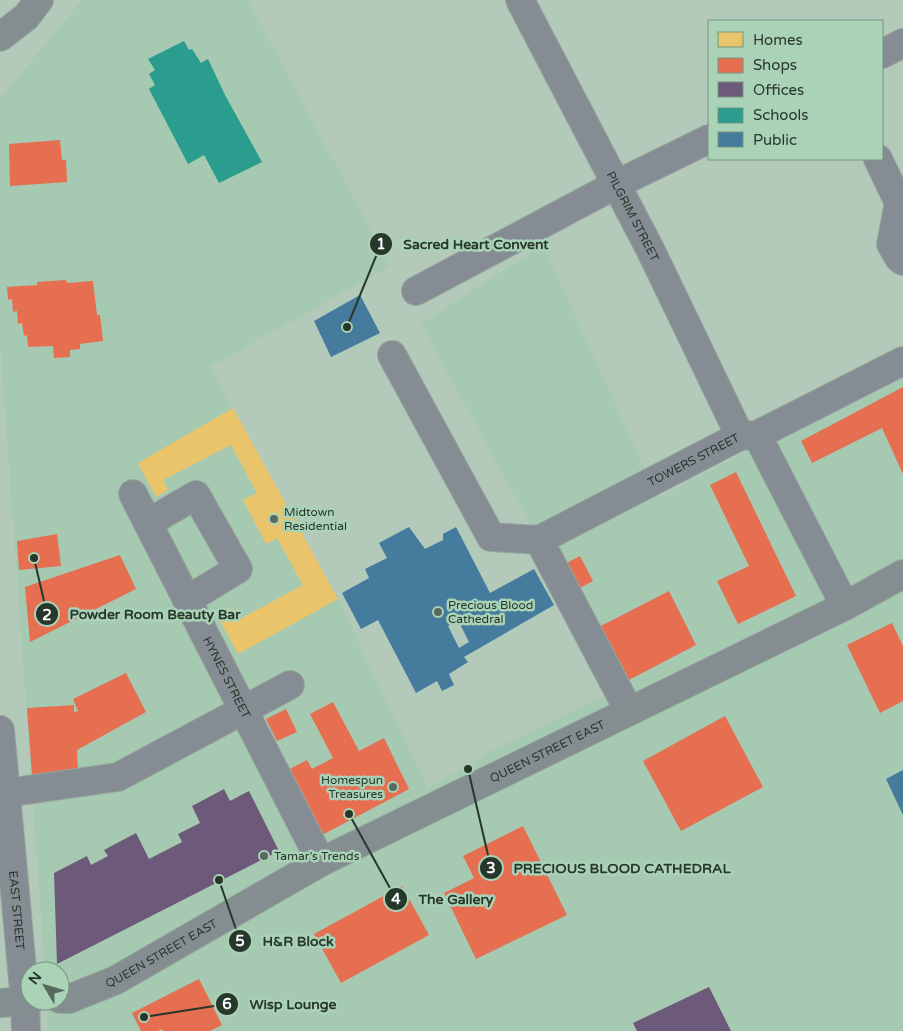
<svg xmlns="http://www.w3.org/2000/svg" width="903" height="1031" font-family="'Varela Round',sans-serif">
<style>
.built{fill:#a5c9b1}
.homes{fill:#e9c46a}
.shops{fill:#e76f51}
.offices{fill:#6d597a}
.schools{fill:#2a9d8f}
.public{fill:#457b9d;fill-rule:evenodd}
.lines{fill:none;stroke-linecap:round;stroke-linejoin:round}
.minor-casing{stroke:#96a79c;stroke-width:30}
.major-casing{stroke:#96a79c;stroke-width:30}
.minor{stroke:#868c93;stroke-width:28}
.major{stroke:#848e91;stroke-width:28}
.poi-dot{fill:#586a5e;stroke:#aad2b7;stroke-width:2}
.labels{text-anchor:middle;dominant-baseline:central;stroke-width:5;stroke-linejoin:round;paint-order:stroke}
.street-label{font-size:12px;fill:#27372c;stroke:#aad2b7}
.poi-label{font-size:12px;fill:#27372c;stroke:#aad2b7;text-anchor:start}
.leader{fill:none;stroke:#27372c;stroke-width:2}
.callout-dot{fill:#27372c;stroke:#aad2b7;stroke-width:2}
.mark-label{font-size:15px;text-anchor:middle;font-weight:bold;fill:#fff}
.callout-label{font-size:14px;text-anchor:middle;font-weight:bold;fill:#27372c;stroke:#aad2b7;stroke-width:5;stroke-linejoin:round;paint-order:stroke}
</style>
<rect width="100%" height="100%" fill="#b3c9ba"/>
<path class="built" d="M 82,0 L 248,0 L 390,266 L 210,367 L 338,599 L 428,789 L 486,754 L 618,689 L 539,540 L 421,324 L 543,245 L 658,498 L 903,369 L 903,1031 L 48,1031 L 47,1001 L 60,1001 L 60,971 L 45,971 L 0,340 L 0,99 Z"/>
<path class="homes" d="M 233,408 L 338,599 L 238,654 L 216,613 L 229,607 L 236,621 L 303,585 L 277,538 L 266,544 L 243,500 L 257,493 L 231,445 L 163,480 L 168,490 L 156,497 L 138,463 Z"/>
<g class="shops">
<path d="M 60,140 L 62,160 L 66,160 L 67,182 L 10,186 L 9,144 Z"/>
<path d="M 66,280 L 67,283 L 93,281 L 97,315 L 100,315 L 103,341 L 80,344 L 80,349 L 70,350 L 70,357 L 54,358 L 53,346 L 28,347 L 27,335 L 24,336 L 22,323 L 18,324 L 17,311 L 13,312 L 12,299 L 8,300 L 7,287 L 37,285 L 37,282 Z"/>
<path d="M 903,387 L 903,474 L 882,428 L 812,463 L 801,441 Z"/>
<path d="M 736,472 L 796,596 L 738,624 L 717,581 L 749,566 L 710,485 Z"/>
<path d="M 57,534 L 61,566 L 19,570 L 17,541 Z"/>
<path d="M 120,555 L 136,589 L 30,642 L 25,587 Z"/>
<path d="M 580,556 L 593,581 L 570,593 L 557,568 Z"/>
<path d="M 669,591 L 696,645 L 623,683 L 595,629 Z"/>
<path d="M 892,623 L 903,646 L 903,701 L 880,713 L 847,645 Z"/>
<path d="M 126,673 L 146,712 L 77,750 L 78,771 L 32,775 L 27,708 L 74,705 L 74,712 L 78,711 L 73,699 Z"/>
<path d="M 333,702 L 359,751 L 384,738 L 409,789 L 322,835 L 288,770 L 307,760 L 312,769 L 333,758 L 310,714 Z"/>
<path d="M 286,709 L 297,732 L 277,741 L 266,719 Z"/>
<path d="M 725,716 L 763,787 L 681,831 L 643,761 Z"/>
<path d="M 523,826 L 567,915 L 476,959 L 444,893 L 474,878 L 463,856 Z"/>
<path d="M 402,886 L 429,935 L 341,983 L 314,934 Z"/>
<path d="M 199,979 L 222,1025 L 210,1031 L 163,1031 L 162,1029 L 158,1031 L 141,1031 L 132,1013 Z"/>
</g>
<g class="offices">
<path d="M 224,789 L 230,801 L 249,791 L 279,851 L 57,964 L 54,873 L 87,856 L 91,865 L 108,856 L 104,850 L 136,833 L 149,859 L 182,842 L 178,834 L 200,823 L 192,806 Z"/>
<path d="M 709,987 L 731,1031 L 637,1031 L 633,1023 Z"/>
</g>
<path class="schools" d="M 184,41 L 189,50 L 192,49 L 201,63 L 208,59 L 225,95 L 262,162 L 219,183 L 204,155 L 188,164 L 149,89 L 155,85 L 149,74 L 155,70 L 148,59 Z"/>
<g class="public">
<path d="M 360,295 L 380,333 L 331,357 L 314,321 Z"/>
<path d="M 409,527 L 425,549 L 443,540 L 443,534 L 456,527 L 490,593 L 534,569 L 554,605 L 464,657 L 468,662 L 449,674 L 454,685 L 442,691 L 437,681 L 416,693 L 378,620 L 361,629 L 342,593 L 369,578 L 365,569 L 387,558 L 379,543 ZM 458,620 L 469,642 L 459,648 L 448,626 Z"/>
<path d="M 903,770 L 903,815 L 886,779 Z"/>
</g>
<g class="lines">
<g class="minor-casing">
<g id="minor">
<path id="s1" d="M 520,0 L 651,251 L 740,436"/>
<path d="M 882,54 L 903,43"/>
<path d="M 878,159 L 899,203 L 891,244 L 899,258 L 903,261"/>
<path d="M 416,291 L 615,185 L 709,139"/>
<path d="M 392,355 L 491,537 L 539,540"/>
<path d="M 757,435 L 845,606"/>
<path id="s2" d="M 133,494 L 321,862"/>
<path d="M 148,523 L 196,495 L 238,569 L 187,600"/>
<path id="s3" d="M 539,540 L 740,436 L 757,435 L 903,361"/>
<path d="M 539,540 L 629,711"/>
<path id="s4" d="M 0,730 L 25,1001 L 26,1031"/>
<path d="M 6,793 L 118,777 L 290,685"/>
</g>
</g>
<g class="major-casing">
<g id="major">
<path d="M 0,37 L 26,17 L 39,0"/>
<path id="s5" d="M 60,999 L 69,999 L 116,980 L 321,862 L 845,606 L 903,574"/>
<path d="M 0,1003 L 30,1001"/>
</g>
</g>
<use href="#minor" class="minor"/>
<use href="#major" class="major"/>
</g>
<g class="poi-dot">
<circle cx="274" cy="519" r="5"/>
<circle cx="438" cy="612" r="5"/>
<circle cx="393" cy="787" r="5"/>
<circle cx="264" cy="856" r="5"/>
</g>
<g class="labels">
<g class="street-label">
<text stroke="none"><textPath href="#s1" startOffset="244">PILGRIM STREET</textPath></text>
<text stroke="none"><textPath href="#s3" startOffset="174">TOWERS STREET</textPath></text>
<text stroke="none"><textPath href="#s2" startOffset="206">HYNES STREET</textPath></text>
<text stroke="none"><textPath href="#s5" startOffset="548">QUEEN STREET EAST</textPath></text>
<text stroke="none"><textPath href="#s4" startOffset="181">EAST STREET</textPath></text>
<text stroke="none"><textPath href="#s5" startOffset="112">QUEEN STREET EAST</textPath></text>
</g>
<g class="poi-label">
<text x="284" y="512">Midtown<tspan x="284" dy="14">Residential</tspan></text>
<text x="448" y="605">Precious Blood<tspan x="448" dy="14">Cathedral</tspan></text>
<text x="383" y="780" text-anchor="end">Homespun<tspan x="383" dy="14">Treasures</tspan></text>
<text x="274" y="856">Tamar’s Trends</text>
</g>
</g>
<path class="leader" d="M347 327L381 244M34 558L47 614M468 769L491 868M349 814L396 899M219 880L240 941M144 1017L227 1004"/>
<g class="callout-dot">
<circle cx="347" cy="327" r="5"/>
<circle cx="34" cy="558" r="5"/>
<circle cx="468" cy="769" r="5"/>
<circle cx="349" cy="814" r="5"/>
<circle cx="219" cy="880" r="5"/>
<circle cx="144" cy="1017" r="5"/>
<circle cx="381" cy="244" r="12"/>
<circle cx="47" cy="614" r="12"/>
<circle cx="491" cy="868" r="12"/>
<circle cx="396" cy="899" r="12"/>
<circle cx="240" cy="941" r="12"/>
<circle cx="227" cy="1004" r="12"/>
</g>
<g class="mark-label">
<text x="381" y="249">1</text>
<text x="47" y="620">2</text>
<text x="491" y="873">3</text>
<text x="396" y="904">4</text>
<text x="240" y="946">5</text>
<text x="227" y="1009">6</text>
</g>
<g class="callout-label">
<text x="476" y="249">Sacred Heart Convent</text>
<text x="155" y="619">Powder Room Beauty Bar</text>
<text x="622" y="873">PRECIOUS BLOOD CATHEDRAL</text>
<text x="456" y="904">The Gallery</text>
<text x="298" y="946">H&amp;R Block</text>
<text x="293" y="1009">Wisp Lounge</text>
</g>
<rect x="708" y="20" width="175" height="140" fill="#aad2b7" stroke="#76947f"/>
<rect x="718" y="32" width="25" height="15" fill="#e9c46a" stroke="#76947f"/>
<text x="753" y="45" font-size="15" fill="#27372c">Homes</text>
<rect x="718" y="58" width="25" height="15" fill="#e76f51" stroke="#76947f"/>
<text x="753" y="70" font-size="15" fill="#27372c">Shops</text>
<rect x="718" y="82" width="25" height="15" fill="#6d597a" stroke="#76947f"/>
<text x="753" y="95" font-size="15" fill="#27372c">Offices</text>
<rect x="718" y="108" width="25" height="15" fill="#2a9d8f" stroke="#76947f"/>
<text x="753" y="120" font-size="15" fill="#27372c">Schools</text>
<rect x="718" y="132" width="25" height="15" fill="#457b9d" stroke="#76947f"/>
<text x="753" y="145" font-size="15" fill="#27372c">Public</text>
<g transform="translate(45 986) rotate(308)"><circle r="24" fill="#aad2b7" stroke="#76947f"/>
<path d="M0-4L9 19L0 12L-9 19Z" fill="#586a5e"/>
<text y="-8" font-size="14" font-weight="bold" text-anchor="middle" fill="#27372c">N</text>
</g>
</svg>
